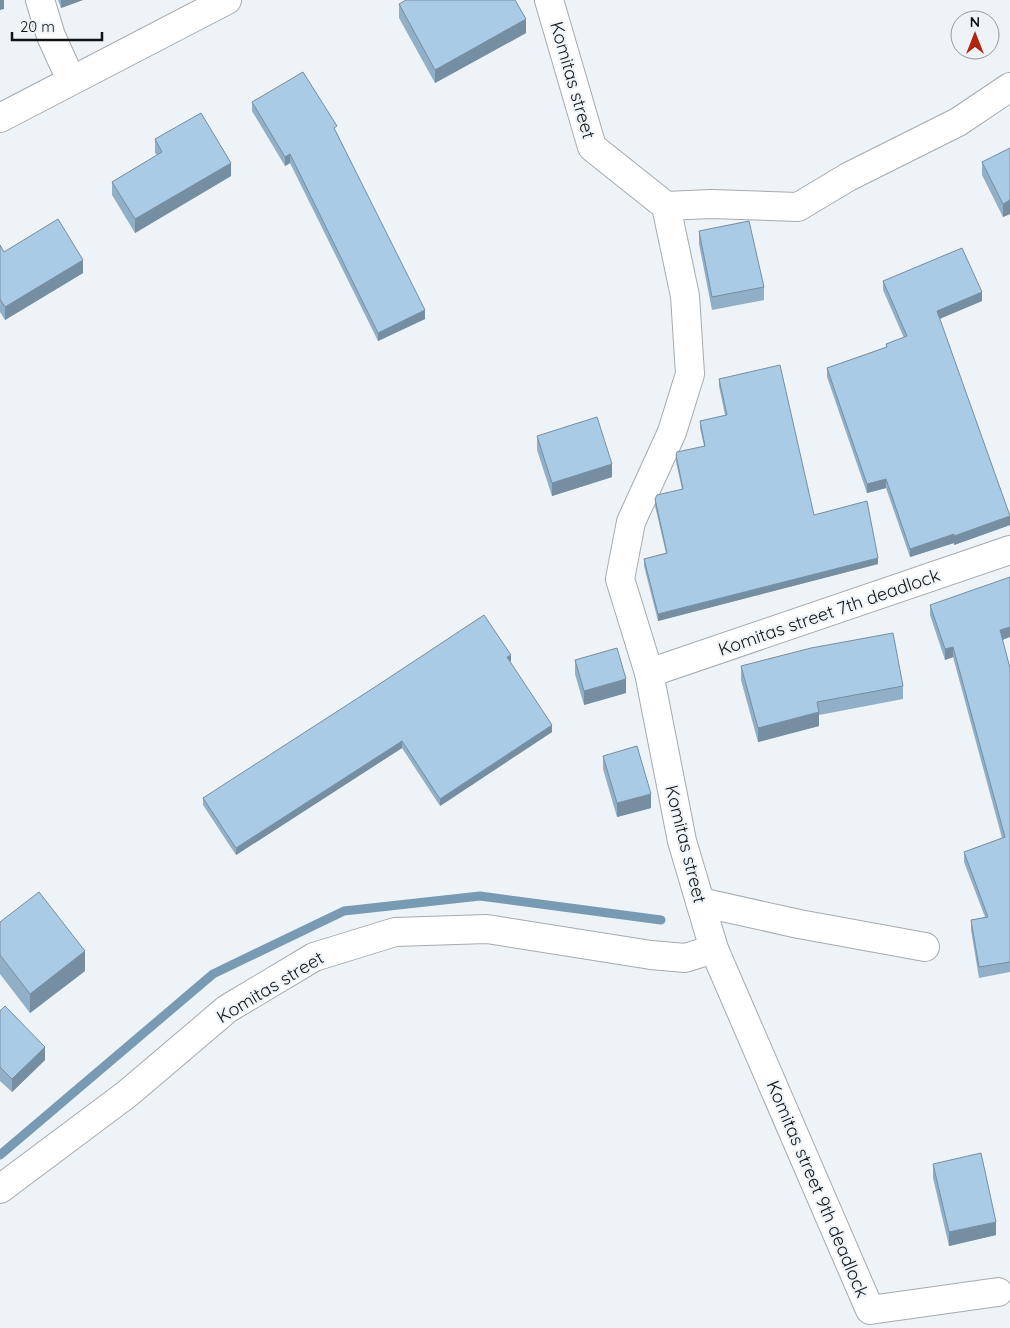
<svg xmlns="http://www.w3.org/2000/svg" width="1010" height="1328" font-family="Quicksand,sans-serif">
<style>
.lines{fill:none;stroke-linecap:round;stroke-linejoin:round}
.stream{stroke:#799ab3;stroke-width:9}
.minor-casing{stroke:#a5aaae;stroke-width:30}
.secondary-casing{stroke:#a5aaae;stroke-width:30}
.minor{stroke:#fff;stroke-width:28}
.secondary{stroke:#fff;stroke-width:28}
.wall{fill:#91afc6}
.shaded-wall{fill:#768ea1}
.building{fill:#a9cbe6;stroke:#768ea1}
.labels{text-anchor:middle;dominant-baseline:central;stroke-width:4;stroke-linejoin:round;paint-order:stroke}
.street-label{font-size:18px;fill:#111214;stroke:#edf3f7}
</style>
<rect width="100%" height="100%" fill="#edf3f7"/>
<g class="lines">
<path class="stream" d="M 0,1155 L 213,974 L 344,911 L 480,896 L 661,920"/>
<g class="minor-casing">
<g id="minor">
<path d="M 40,0 L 51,36 L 71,80"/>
<path d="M 549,0 L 592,147 L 666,206 L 685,296 L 690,374 L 672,432 L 631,522 L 620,579 L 649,673 L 682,841 L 714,949 L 870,1310 L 998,1292"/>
<path d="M 666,206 L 711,204 L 798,207 L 848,177 L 958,122 L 1010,87"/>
<path d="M 649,673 L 1010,550"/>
<path d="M 700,902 L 799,924 L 925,947"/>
<path d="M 0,1189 L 127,1094 L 227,1009 L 314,957 L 395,932 L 487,929 L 651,955 L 685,958 L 714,949"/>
</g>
</g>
<g class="secondary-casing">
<path id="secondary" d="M 0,118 L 227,0"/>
</g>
<use href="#minor" class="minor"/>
<use href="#secondary" class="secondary"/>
</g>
<g class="wall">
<path d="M 58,0 L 83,0 L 61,8 Z"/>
<path d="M 399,4 L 526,33 L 435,83 L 399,18 Z"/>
<path d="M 252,102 L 337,133 L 425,319 L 378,341 L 290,163 L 285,166 L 252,111 Z"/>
<path d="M 155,139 L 231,176 L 135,233 L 112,195 L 112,182 L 157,155 L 155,153 Z"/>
<path d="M 1010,148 L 1010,214 L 1003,217 L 982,175 L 982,162 Z"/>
<path d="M 699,231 L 764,287 L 764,300 L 712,310 L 699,244 Z"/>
<path d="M 0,245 L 4,252 L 83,273 L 5,320 L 0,312 Z"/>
<path d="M 883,281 L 982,301 L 939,319 L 1010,525 L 954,545 L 954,543 L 910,557 L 886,488 L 867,493 L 827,377 L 827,368 L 886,347 L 886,344 L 904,338 L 883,290 Z"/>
<path d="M 719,379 L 814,515 L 878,564 L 658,621 L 644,566 L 644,559 L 666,553 L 655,506 L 655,499 L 682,489 L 676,462 L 676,455 L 704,446 L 700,428 L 700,421 L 725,415 L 719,386 Z"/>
<path d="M 537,436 L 612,477 L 552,496 L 537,450 Z"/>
<path d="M 930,605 L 1002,640 L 1010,668 L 1010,972 L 979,978 L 971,930 L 971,920 L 985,917 L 964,862 L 964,852 L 1002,838 L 953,657 L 945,660 L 930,615 Z"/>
<path d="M 575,660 L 626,693 L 584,705 L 575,674 Z"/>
<path d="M 511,661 L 510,662 L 552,732 L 440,806 L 402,748 L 236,855 L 203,805 L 203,798 Z"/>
<path d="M 741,666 L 903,686 L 903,699 L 819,715 L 819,726 L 758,742 L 741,680 Z"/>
<path d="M 603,756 L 651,808 L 617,817 L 603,769 Z"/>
<path d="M 0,922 L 85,971 L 30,1013 L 0,974 Z"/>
<path d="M 0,1011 L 45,1060 L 12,1092 L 0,1081 Z"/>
<path d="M 933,1164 L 996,1235 L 949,1246 L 933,1178 Z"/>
</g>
<g class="shaded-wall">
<path d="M 0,0 L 4,0 L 4,9 L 0,10 Z"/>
<path d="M 61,0 L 83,0 L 61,8 Z"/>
<path d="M 526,19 L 526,33 L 435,83 L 435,70 Z"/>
<path d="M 290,154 L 290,163 L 285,166 L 285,157 Z"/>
<path d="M 231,163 L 231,176 L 135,233 L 135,219 Z"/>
<path d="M 1010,200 L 1010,214 L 1003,217 L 1003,204 Z"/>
<path d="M 83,260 L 83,273 L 5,320 L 5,307 Z"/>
<path d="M 982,292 L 982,301 L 937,320 L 937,311 Z"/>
<path d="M 425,310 L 425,319 L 378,341 L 378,333 Z"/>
<path d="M 612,464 L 612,477 L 552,496 L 552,483 Z"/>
<path d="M 886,479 L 886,488 L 867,493 L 867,484 Z"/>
<path d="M 1010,516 L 1010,525 L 954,545 L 954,536 Z"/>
<path d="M 954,534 L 954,543 L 910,557 L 910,549 Z"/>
<path d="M 878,558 L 878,564 L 658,621 L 658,614 Z"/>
<path d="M 1010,627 L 1010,637 L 1000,641 L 1000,630 Z"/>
<path d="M 953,647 L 953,657 L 945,660 L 945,649 Z"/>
<path d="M 511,655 L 511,661 L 507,664 L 507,657 Z"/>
<path d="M 626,679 L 626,693 L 584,705 L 584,691 Z"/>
<path d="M 819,712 L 819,726 L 758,742 L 758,728 Z"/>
<path d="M 552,725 L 552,732 L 440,806 L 440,799 Z"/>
<path d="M 402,741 L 402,748 L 236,855 L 236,848 Z"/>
<path d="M 651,794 L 651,808 L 617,817 L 617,803 Z"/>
<path d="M 85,951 L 85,971 L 30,1013 L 30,994 Z"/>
<path d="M 45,1047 L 45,1060 L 12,1092 L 12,1079 Z"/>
<path d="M 996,1222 L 996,1235 L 949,1246 L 949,1232 Z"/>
</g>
<g class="building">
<path d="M 406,0 L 515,0 L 526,19 L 435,70 L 399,4 Z"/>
<path d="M 303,72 L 337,126 L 334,128 L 425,310 L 378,333 L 290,154 L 285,157 L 252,102 Z"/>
<path d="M 201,113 L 231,163 L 135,219 L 112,182 L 162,152 L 155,139 Z"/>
<path d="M 1010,148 L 1010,200 L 1003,204 L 982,162 Z"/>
<path d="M 58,219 L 83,260 L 5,307 L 0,299 L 0,245 L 4,252 Z"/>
<path d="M 749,221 L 764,287 L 712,297 L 699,231 Z"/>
<path d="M 962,248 L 982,292 L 937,311 L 1010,516 L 954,536 L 954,534 L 910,549 L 886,479 L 867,484 L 827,368 L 887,347 L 886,344 L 907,336 L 883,281 Z"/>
<path d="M 780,365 L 814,515 L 867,501 L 878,558 L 658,614 L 644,559 L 667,553 L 655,499 L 657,495 L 683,489 L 676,455 L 677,452 L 705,446 L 700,421 L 727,415 L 719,379 Z"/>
<path d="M 597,417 L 612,464 L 552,483 L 537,436 Z"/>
<path d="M 1010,577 L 1010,627 L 1000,630 L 1010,668 L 1010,962 L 979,967 L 971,920 L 988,917 L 964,852 L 1005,837 L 953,647 L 945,649 L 930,605 Z"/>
<path d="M 484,615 L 511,655 L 507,657 L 552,725 L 440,799 L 402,741 L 236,848 L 203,798 L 378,685 Z"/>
<path d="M 893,633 L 903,686 L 817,702 L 819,712 L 758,728 L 741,666 L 811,648 Z"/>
<path d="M 617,648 L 626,679 L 584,691 L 575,660 Z"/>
<path d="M 637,746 L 651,794 L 617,803 L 603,756 Z"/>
<path d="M 39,892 L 85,951 L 30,994 L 0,955 L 0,922 Z"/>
<path d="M 5,1006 L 45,1047 L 12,1079 L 0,1067 L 0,1011 Z"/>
<path d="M 981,1153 L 996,1222 L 949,1232 L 933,1164 Z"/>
</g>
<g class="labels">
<g class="street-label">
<text transform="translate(573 80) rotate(74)">Komitas street</text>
<text transform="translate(829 612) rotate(-19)">Komitas street 7th deadlock</text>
<text transform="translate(686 844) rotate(76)">Komitas street</text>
<text transform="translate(270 987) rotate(-31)">Komitas street</text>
<text transform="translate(818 1189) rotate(67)">Komitas street 9th deadlock</text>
</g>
</g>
<g transform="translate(975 35)"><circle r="24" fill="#edf3f7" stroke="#95999c"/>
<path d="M0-4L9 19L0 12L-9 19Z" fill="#b2240f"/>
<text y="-8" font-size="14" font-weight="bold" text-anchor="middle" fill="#111214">N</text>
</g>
<path d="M12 32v8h90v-8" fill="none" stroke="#111214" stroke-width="2.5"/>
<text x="20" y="32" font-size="15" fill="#111214" stroke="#edf3f7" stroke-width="4" paint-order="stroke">20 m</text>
</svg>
